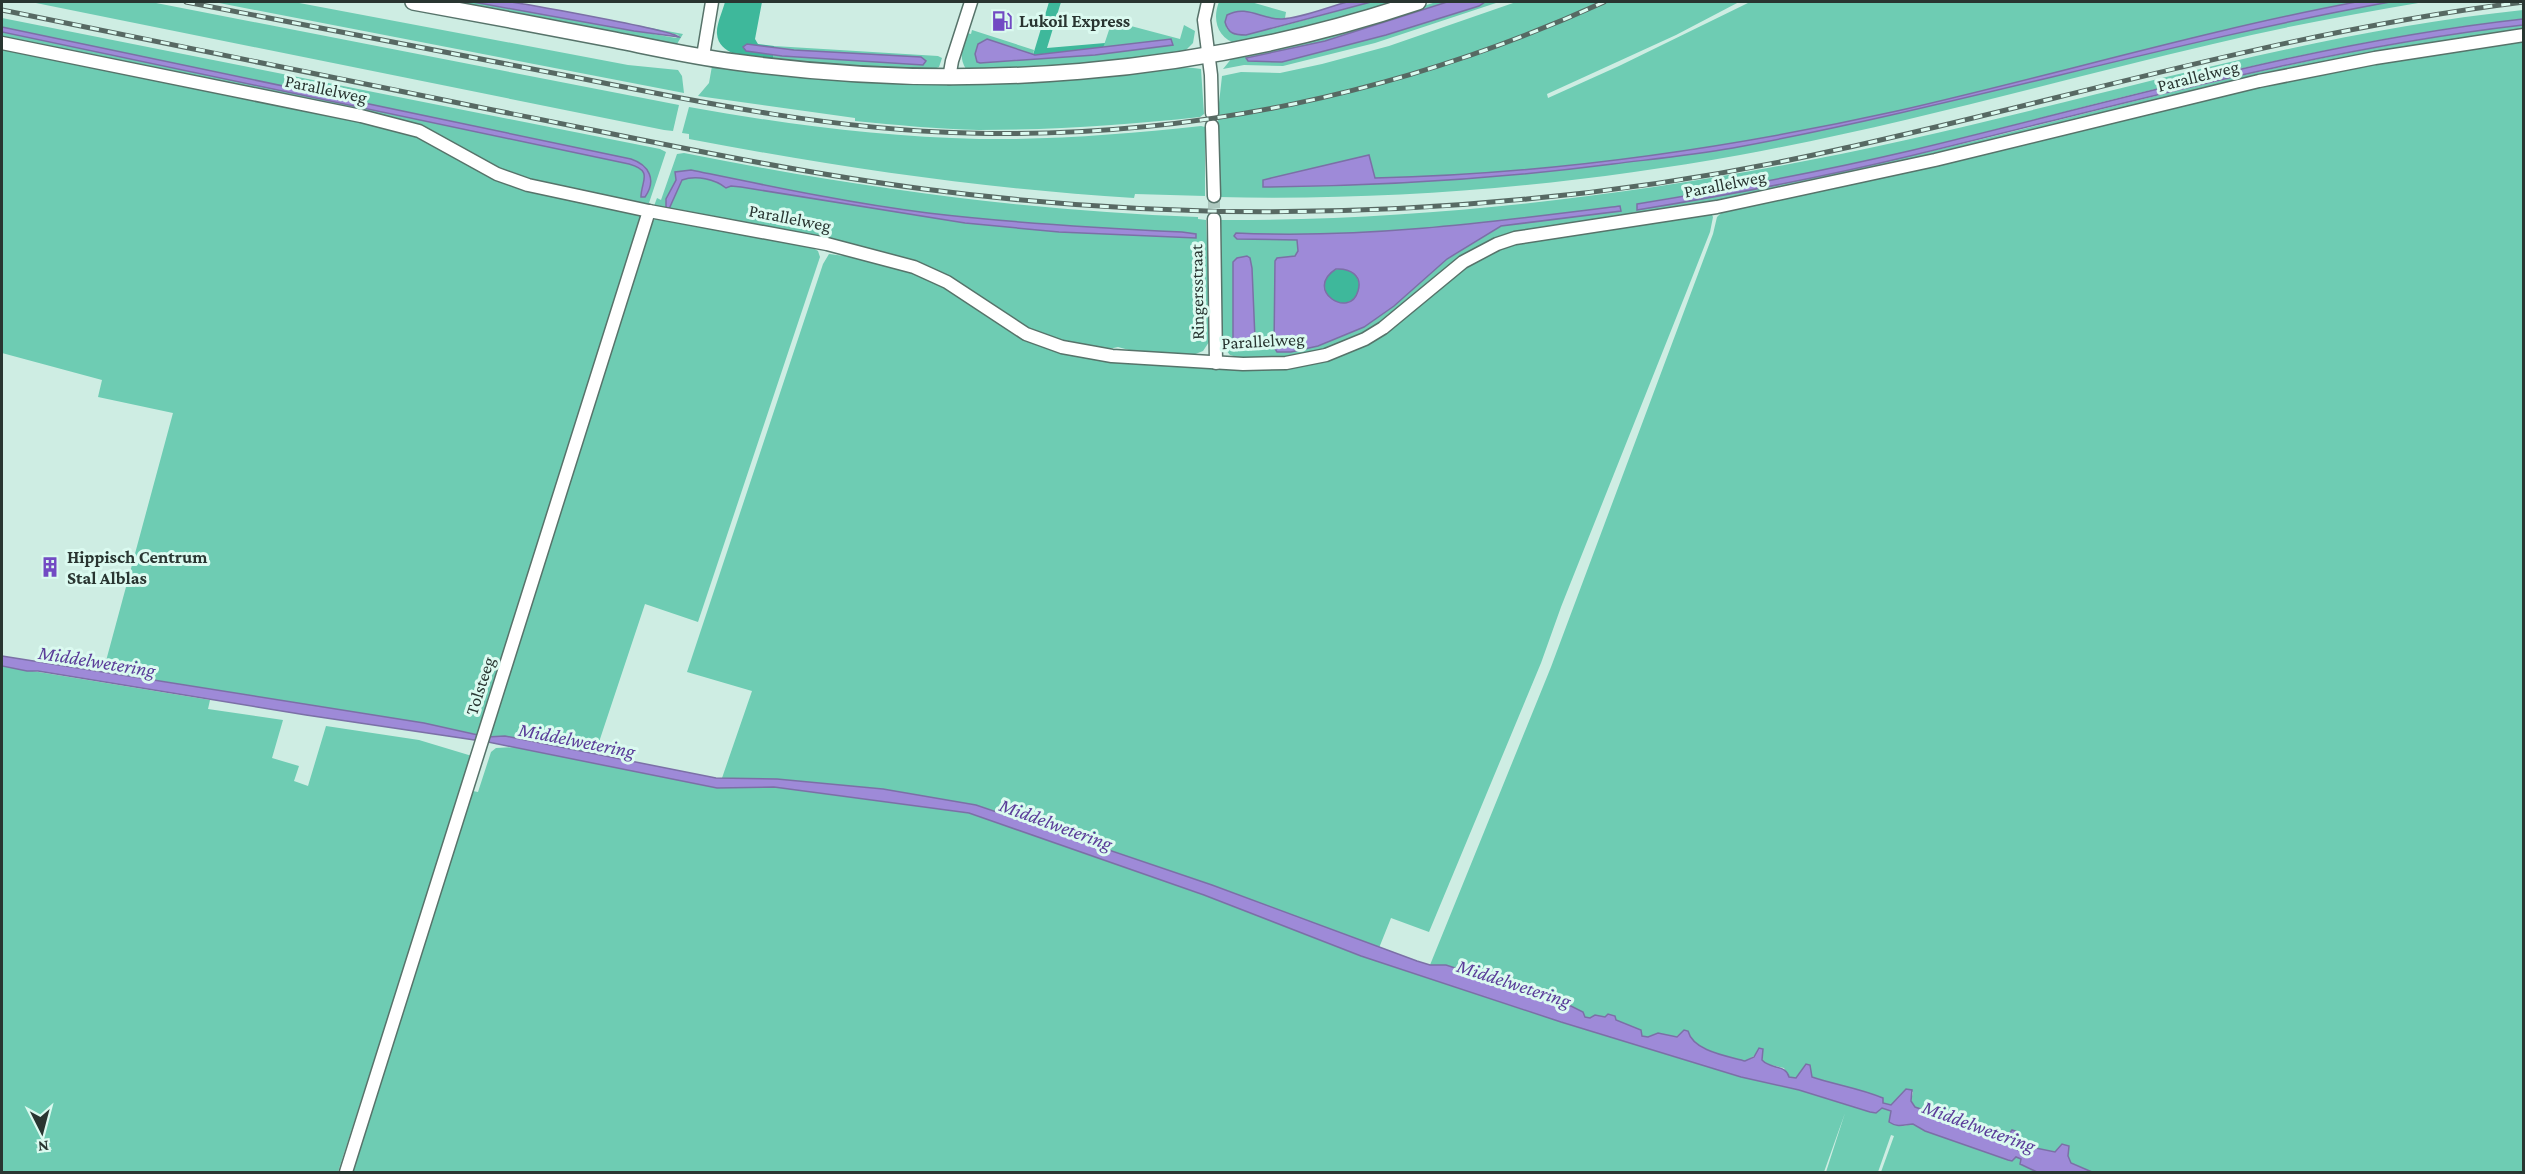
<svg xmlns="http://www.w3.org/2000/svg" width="2525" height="1174" font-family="'Crimson Pro',serif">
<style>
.green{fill:#6eccb3}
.forest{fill:#3eb89b}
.water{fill:#9e8ad8;stroke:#7b70a6;stroke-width:1.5;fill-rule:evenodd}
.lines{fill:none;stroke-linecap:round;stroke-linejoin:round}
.minor-tunnel{stroke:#adc8bf;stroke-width:12;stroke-dasharray:12 6;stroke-linecap:butt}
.minor-casing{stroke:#57736a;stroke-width:15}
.major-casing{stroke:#57736a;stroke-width:18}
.minor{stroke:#fff;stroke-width:12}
.major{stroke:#fff;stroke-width:15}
.rail-casing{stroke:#576963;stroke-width:5}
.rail{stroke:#dbfaf0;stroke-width:3;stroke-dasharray:9;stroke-linecap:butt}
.labels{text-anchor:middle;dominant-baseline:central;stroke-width:6;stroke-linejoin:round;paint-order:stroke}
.poi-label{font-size:18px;font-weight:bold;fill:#293531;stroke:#dbfaf0;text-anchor:start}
.street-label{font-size:18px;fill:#293531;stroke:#dbfaf0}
.water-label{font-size:20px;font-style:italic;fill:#5a3c99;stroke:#dbfaf0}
</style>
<rect width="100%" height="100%" fill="#ceede3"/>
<g class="green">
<path d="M 31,2 L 151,2 L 679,105 L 673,131 L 664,130 Z"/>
<path d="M 214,2 L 294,2 L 628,65 L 678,70 L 682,76 L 684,93 Z"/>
<path d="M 449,2 L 473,2 L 676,38 L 679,35 L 509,2 L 512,2 L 683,34 L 677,44 Z"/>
<path d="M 1219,2 L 1251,2 L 1286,12 L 1285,18 L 1282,19 L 1225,22 L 1227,29 L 1236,35 L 1271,29 L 1371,2 L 1401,2 L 1320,25 L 1238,44 C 1217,39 1212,19 1219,2 Z"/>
<path d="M 1436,2 L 1447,2 L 1325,41 L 1246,59 L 1248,61 L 1282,62 L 1386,35 L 1479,6 L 1485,2 L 1496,3 L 1375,43 L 1283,66 L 1244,65 L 1223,69 L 1232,58 L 1342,32 Z"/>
<path d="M 1516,2 L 1739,2 L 1676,35 L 1547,94 L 1548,98 L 1619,66 L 1750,2 L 2424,2 C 2353,14 2283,27 2213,44 C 2055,81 1899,126 1740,155 C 1568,186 1394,201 1219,197 L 1218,112 L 1222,76 L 1241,72 L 1280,73 L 1322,64 L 1389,46 Z"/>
<path d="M 2523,10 L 2523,19 C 2315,42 2113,101 1910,151 C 1820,173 1728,189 1637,204 L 1637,209 C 1728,192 1820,177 1910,156 C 2114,109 2314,49 2523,25 L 2523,30 L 2336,59 L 2258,76 L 1996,140 L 1732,199 L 1605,217 L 1605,219 L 1519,232 L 1380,324 L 1334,347 L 1294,357 L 1244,359 L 1230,355 L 1222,345 L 1221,220 C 1449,221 1681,190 1906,140 C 2111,94 2313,32 2523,10 Z"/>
<path d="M 2,18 L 660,149 L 666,152 L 649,203 L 644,204 L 537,182 L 488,164 L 451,142 L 2,38 Z"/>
<path d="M 1112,21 L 1180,39 L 1184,25 L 1195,31 L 1193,43 L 1184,52 C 1111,62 1040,69 966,69 C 958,57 963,46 967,33 L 971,34 L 972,30 L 1034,50 L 1033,55 L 987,39 L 978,44 L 980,63 L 1095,55 L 1173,45 L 1170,39 L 1103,48 Z"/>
<path d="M 2523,40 L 2523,1172 L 2092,1172 L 2071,1163 L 2068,1156 L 2069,1146 L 2055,1152 L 2031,1147 L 2024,1152 L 2018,1150 L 2019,1146 L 2009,1137 L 2005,1139 L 1965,1126 L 1966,1113 L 1953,1120 L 1915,1107 L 1911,1101 L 1913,1092 L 1906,1089 L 1891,1105 L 1883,1103 L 1882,1098 L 1812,1077 L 1810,1065 L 1805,1068 L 1796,1078 L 1789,1077 L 1784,1068 L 1766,1064 L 1762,1060 L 1763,1051 L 1745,1061 C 1727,1056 1693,1051 1688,1031 L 1684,1030 L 1676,1037 L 1658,1033 L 1648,1037 L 1642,1036 L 1641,1030 L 1595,1015 L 1590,1018 L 1584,1017 L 1583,1012 L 1563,1002 L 1533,996 C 1528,987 1524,985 1514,987 L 1446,965 L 1430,965 L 1551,667 L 1713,234 L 1717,217 L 1723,211 L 1931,167 L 2205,98 L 2374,63 Z"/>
<path d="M 774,46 L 938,56 L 942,58 L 939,67 L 929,71 L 773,61 Z"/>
<path d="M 2,48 L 326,113 L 411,134 L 492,177 L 637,214 L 641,217 L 480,735 L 373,715 L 103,672 L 173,413 L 98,397 L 102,380 L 2,353 Z"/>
<path d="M 712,66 C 817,80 922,87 1028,83 C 1060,81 1092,77 1123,73 C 1150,70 1174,65 1201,69 L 1204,114 L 1200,117 C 1126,125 1053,130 979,130 C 938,129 896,125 855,121 L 855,118 L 698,96 L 709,83 Z"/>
<path d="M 689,107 C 784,124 882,137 979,139 C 1053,140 1127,134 1201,126 L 1205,127 L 1205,196 L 1135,194 L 1134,198 C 983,189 837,167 689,139 L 689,134 L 682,133 Z"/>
<path d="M 684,153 C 854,187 1024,211 1198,217 L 1198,219 L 1206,220 L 1211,339 L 1203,351 L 1193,355 L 1144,354 L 1118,347 L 1104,350 L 1051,339 L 1026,327 L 950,278 L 654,206 L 657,198 L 661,200 L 677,154 Z"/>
<path d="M 1711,213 L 1713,217 L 1710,232 L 1688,288 L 1561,607 L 1541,663 L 1429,932 L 1391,918 L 1379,948 L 1212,885 L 976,805 L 883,789 L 777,779 L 722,778 L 752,691 L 687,672 L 823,264 L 829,254 L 875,260 L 911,270 L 962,296 L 1002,326 L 1022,337 L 1069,354 L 1106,360 L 1290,368 L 1327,361 L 1370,343 L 1388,331 L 1467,267 L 1490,253 L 1517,242 Z"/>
<path d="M 656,218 L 811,247 L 818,251 L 820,257 L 698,622 L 645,604 L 595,754 L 505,736 L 487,737 L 650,224 Z"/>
<path d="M 2,666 L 210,700 L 208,709 L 283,720 L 272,758 L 299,766 L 294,781 L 308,786 L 326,726 L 419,740 L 472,756 L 338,1172 L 2,1172 Z"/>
<path d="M 516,747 L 717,788 L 774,787 L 969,813 L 1204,895 L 1361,956 L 1561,1022 L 1741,1077 L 1799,1090 L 1870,1112 L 1876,1113 L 1882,1108 L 1891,1111 L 1890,1119 L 1893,1124 L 1903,1126 L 1913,1124 L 1925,1131 L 2008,1160 L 2016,1156 L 2021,1159 L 2020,1164 L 2037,1172 L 1881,1172 L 1894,1136 L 1891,1135 L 1878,1172 L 1826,1172 L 1845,1113 L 1824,1172 L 353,1172 L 473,791 L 478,792 L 491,752 L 496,748 Z"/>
</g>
<g class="forest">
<path d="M 725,2 L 762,2 L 755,39 L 758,44 L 774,46 L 773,61 C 755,58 719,58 717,34 C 716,25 723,10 725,2 Z"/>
<path d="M 1049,2 L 1061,2 L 1047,48 L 1105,43 L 1103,48 L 1033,55 Z"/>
<circle cx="1342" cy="286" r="17"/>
</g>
<g class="water">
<path d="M 473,2 C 486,1 499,0 511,2 C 531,5 672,30 679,37 L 634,31 Z"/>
<path d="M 1347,2 L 1371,2 L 1246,35 C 1235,35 1228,34 1225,22 L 1227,15 C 1247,4 1262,20 1282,19 C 1302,18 1328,7 1347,2 Z"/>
<path d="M 1447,2 L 1485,2 L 1479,6 L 1386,35 L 1282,62 L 1248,61 L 1246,58 L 1325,41 Z"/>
<path d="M 2356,2 L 2390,2 C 2169,42 1954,107 1733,148 C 1693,155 1653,159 1613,164 C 1496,179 1380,186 1263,187 L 1263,180 L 1369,155 L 1375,178 C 1551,174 1725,149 1897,111 C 2051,76 2202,31 2356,2 Z"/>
<path d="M 2523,19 L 2523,25 C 2315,49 2113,107 1910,156 C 1819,178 1729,195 1637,210 L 1637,204 C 1728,189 1819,172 1909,151 C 2113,102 2315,42 2523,19 Z"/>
<path d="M 2,27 L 631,159 C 649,165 657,180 645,197 L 641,197 C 641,181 654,171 629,164 L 2,32 Z"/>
<path d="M 987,39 L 1035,55 L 1171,39 L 1173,45 L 1095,55 L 980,63 L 977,62 L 975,54 L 978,44 Z"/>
<path d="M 747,44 L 794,50 L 921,57 L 926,61 L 923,65 L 782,56 L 746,51 L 743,47 Z"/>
<path d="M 691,170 C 769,186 849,203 928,213 C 1012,223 1097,228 1182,232 L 1196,234 L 1196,238 L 1059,232 L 965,223 L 741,187 L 731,186 L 726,188 C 715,179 696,175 682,180 L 669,209 L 666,208 L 666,199 L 676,180 L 675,172 Z"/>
<path d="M 1620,206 L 1621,211 L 1501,226 L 1447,259 L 1394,306 L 1364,327 L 1318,346 L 1291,352 L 1277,352 L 1274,347 L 1275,261 L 1277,258 L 1295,256 L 1298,251 L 1297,240 L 1237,239 L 1234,236 L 1236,233 C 1364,239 1493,222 1620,206 ZM 1336,269 C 1349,268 1363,275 1358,291 C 1350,320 1303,290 1336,269 Z"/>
<path d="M 1247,256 L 1250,258 L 1252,268 L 1255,339 L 1247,348 L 1235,343 L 1233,338 L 1233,262 L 1237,258 Z"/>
<path d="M 2,656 L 424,723 L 487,737 L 505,736 L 716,778 L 777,779 L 883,789 L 976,805 L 1212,885 L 1417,961 L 1430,965 L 1446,965 L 1514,987 C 1524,984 1528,987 1533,996 L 1563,1002 L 1583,1012 L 1585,1017 L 1590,1018 L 1595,1015 L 1605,1017 L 1608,1014 L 1615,1016 L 1616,1020 L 1641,1030 L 1642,1036 L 1648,1037 L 1658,1033 L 1677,1037 L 1684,1030 L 1688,1031 C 1693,1051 1727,1056 1745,1061 L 1754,1057 L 1759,1048 L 1763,1049 L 1762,1060 C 1771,1070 1786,1064 1789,1077 L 1796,1078 L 1806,1064 L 1810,1065 L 1812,1077 C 1836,1085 1859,1088 1883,1098 L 1883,1103 L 1891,1105 L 1906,1089 L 1912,1090 L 1911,1101 L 1915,1107 L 1953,1120 L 1956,1120 L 1962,1111 L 1965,1112 L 1965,1126 L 2005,1139 L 2012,1130 L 2018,1132 L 2018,1150 L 2023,1152 L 2031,1147 L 2055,1152 L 2062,1144 L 2069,1146 L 2068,1156 L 2071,1163 L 2092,1172 L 2037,1172 L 2020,1164 L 2021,1159 L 2016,1157 L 2012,1161 L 2008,1160 L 1925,1131 L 1913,1124 C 1903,1125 1898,1128 1889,1122 L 1891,1111 L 1882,1108 L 1876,1113 L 1870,1112 L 1799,1090 L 1741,1077 L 1561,1022 L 1361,956 L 1204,895 L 969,813 L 774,787 L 717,788 L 488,742 L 306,715 L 38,671 L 27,671 L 2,666 Z"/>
</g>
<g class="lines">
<path class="minor-tunnel" d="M 1214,196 L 1214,219"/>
<g class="minor-casing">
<g id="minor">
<path d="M 1208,2 L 1204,20 L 1211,75 L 1212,113"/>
<path d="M 2,43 L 361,116 L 419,131 L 497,174 L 528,185 L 649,211 L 827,244 L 914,267 L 947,282 L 1026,334 L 1062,347 L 1112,356 L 1243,364 L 1286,363 L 1326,355 L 1365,339 L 1383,328 L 1463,262 L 1497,244 L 1515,238 L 1717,207 L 1935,160 L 2259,81 L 2375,58 L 2524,35"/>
<path d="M 703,56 L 712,2"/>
<path d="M 949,78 L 952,61 L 971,2"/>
<path d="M 1212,126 L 1214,196"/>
<path d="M 1214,219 L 1216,363"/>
<path d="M 346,1172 L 649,211"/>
</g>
</g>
<g class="major-casing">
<path id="major" d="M 413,2 C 480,14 548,27 615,40 C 655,48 695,57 735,62 C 964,93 1198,76 1418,2"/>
</g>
<use href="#minor" class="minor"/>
<use href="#major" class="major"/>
<g class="rail-casing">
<g id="rail">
<path d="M 186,2 C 317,27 448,53 579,78 C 708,104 837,130 968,133 C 1189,139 1404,93 1604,2"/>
<path d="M 2,10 C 165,43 329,76 493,110 C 636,138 779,170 924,189 C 1123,215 1326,219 1527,199 C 1634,189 1740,172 1845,148 C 2071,98 2293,30 2524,2"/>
</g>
</g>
<use href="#rail" class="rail"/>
</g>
<defs>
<g id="fuel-bare" transform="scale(1.62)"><path d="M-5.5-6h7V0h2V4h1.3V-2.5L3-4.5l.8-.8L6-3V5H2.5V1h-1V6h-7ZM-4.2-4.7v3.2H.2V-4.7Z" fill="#724ac3" stroke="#dbfaf0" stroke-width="2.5" paint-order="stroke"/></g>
<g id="building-bare" transform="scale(1.62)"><path d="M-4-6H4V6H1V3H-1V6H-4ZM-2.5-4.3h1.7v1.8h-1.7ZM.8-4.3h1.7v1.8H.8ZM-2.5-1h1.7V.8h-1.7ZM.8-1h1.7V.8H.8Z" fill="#724ac3" stroke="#dbfaf0" stroke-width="2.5" paint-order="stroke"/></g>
</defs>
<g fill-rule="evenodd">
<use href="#fuel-bare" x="1002" y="21"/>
<use href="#building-bare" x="50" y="567"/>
</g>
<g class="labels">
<g class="poi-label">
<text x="1019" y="21">Lukoil Express</text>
<text x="67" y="557">Hippisch Centrum<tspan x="67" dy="21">Stal Alblas</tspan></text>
</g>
<g class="street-label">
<text transform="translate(2198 76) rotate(-14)">Parallelweg</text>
<text transform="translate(326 89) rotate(12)">Parallelweg</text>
<text transform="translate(1725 184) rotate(-11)">Parallelweg</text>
<text transform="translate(790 218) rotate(11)">Parallelweg</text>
<text transform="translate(1197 292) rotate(-91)">Ringersstraat</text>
<text transform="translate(1263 341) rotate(-3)">Parallelweg</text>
<text transform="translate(480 686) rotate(-72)">Tolsteeg</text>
</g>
<g class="water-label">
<text transform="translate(97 661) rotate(9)">Middelwetering</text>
<text transform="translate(577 740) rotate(11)">Middelwetering</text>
<text transform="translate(1056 824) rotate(20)">Middelwetering</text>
<text transform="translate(1514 983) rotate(18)">Middelwetering</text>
<text transform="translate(1979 1126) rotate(20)">Middelwetering</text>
</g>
</g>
<rect width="2525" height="1174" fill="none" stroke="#293531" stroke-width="6"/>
<g transform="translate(42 1132) rotate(174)" stroke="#dbfaf0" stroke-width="4.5" paint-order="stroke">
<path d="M0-4.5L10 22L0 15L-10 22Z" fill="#293531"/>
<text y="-9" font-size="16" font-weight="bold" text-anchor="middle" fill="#293531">N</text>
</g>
</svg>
